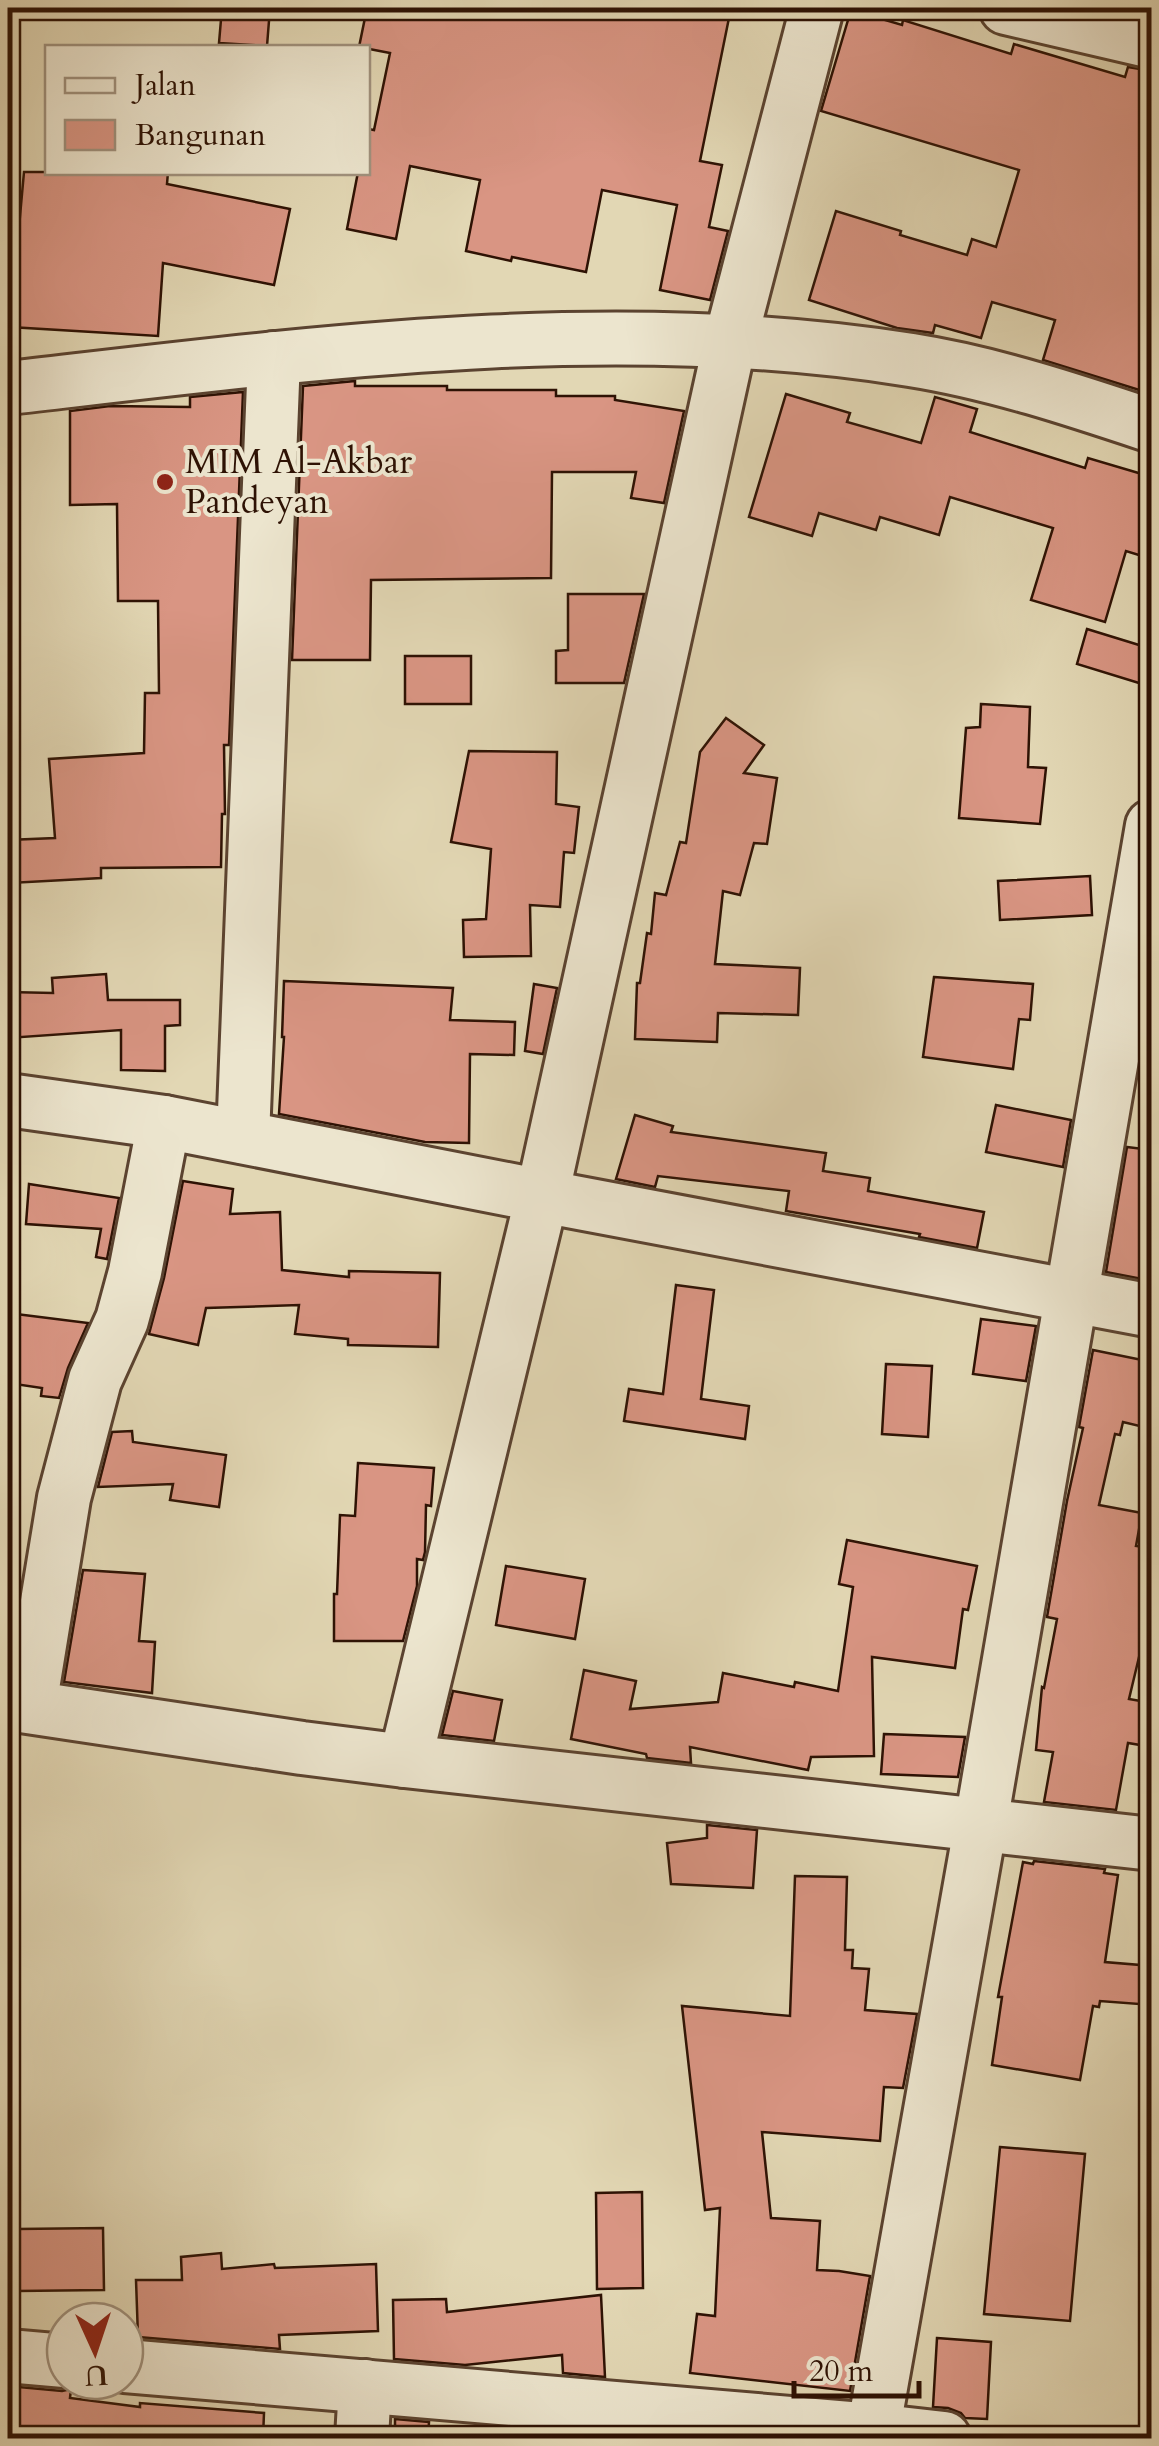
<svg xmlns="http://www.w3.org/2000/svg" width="1159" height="2446" font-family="Cardo,serif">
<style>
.building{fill:#d99583;stroke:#2e1204;stroke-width:2.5}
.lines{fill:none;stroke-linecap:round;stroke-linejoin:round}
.minor-casing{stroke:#5b4330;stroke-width:58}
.minor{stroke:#ece5ce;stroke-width:52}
.poi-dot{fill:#8f2418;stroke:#ece5ce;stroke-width:4}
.labels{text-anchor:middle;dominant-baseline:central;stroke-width:8;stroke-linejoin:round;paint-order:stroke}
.poi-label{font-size:35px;fill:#2e1204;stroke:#ece5ce;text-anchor:start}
</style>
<rect width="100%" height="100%" fill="#e2d7b4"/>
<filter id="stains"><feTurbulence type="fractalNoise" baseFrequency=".002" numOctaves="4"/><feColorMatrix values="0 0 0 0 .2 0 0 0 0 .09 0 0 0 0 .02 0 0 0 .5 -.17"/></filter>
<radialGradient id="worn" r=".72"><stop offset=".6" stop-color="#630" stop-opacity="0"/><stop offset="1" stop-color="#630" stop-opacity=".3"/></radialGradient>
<g class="building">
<path d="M 222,8 L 270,8 L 267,46 L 219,43 Z"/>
<path d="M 367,8 L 731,8 L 700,161 L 722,165 L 709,227 L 728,231 L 710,300 L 660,290 L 677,205 L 602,190 L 586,272 L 512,257 L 511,261 L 466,251 L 480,180 L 410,166 L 396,239 L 347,229 L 358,172 L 368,172 L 368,129 L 374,130 L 390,53 L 359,47 Z"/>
<path d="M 851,10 L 902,25 L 903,20 L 1011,54 L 1014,44 L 1125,77 L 1128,67 L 1152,71 L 1152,394 L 1043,360 L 1055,320 L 992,302 L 981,338 L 935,325 L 933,333 L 897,328 L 809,300 L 836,211 L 901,231 L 900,235 L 967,255 L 972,239 L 996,247 L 1019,170 L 821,111 Z"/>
<path d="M 24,172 L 168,172 L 167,184 L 290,209 L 274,285 L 163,263 L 158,336 L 10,327 Z"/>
<path d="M 355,381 L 355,386 L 447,386 L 447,390 L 556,390 L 556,396 L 615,396 L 615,400 L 684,411 L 664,503 L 631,498 L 636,472 L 552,472 L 551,578 L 371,580 L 370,660 L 292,660 L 303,386 Z"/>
<path d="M 243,392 L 229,745 L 224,745 L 225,814 L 222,814 L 221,867 L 101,868 L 101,878 L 10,883 L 8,840 L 55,838 L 49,759 L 144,753 L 145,693 L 159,693 L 158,601 L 118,601 L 117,504 L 70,505 L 70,411 L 110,406 L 190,407 L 190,397 Z"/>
<path d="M 786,394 L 850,413 L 847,422 L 921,443 L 935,397 L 977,409 L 970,432 L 1085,468 L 1088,458 L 1152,477 L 1152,559 L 1126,551 L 1105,622 L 1031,600 L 1053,528 L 950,497 L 939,535 L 880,517 L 876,530 L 819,513 L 812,536 L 749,517 Z"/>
<path d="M 568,594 L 644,594 L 624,683 L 556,683 L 556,651 L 568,650 Z"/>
<path d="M 1087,629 L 1152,649 L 1152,687 L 1077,664 Z"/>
<rect x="405" y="656" width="66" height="48"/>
<path d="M 981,704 L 1030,707 L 1028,767 L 1046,768 L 1040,824 L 959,818 L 966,728 L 980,727 Z"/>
<path d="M 726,718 L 764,745 L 744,773 L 777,778 L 767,844 L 754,843 L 740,895 L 723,891 L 715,964 L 800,968 L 798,1015 L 718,1013 L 717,1042 L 635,1039 L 637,983 L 640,983 L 647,933 L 651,934 L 655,893 L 666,895 L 680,842 L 686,843 L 700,752 Z"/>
<path d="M 469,751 L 557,752 L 556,804 L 579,807 L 574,853 L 564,852 L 560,907 L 530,905 L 531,956 L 464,957 L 463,920 L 486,919 L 491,849 L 451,842 Z"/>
<path d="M 1090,876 L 1092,915 L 1000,920 L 998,881 Z"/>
<path d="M 106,974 L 108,1000 L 180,1000 L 180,1025 L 165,1026 L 165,1071 L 121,1070 L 121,1030 L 8,1038 L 8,992 L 53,993 L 52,978 Z"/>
<path d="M 934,977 L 1033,984 L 1030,1020 L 1019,1019 L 1013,1069 L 923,1057 Z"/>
<path d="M 284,981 L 453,988 L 450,1020 L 515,1022 L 514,1055 L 470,1054 L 469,1143 L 425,1142 L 279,1114 L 284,1037 L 282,1037 Z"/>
<path d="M 534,984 L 557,988 L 543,1054 L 525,1051 Z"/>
<path d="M 996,1105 L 1071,1120 L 1063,1167 L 986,1152 Z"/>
<path d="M 635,1115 L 673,1126 L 671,1132 L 826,1153 L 823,1171 L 870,1178 L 868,1191 L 984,1212 L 977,1248 L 919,1237 L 920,1234 L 786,1211 L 789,1191 L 658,1176 L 655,1187 L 616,1179 Z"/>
<path d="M 1127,1147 L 1152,1150 L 1152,1225 L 1142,1279 L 1106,1272 Z"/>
<path d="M 183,1181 L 233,1189 L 230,1214 L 280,1212 L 282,1270 L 349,1277 L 349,1271 L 440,1273 L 438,1347 L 348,1345 L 348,1339 L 295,1334 L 299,1305 L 206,1308 L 198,1345 L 149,1334 L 164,1278 Z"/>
<path d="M 29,1184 L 119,1198 L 107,1259 L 96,1257 L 101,1229 L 26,1224 Z"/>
<path d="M 676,1285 L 714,1290 L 701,1399 L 749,1406 L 745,1439 L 624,1421 L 629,1389 L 663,1394 Z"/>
<path d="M 8,1313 L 88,1323 L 68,1368 L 59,1398 L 41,1396 L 42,1388 L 8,1383 Z"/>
<path d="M 981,1319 L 1036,1326 L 1026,1381 L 973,1374 Z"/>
<path d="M 1093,1350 L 1152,1362 L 1152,1429 L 1123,1422 L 1120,1435 L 1115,1434 L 1099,1505 L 1142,1513 L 1136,1546 L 1144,1547 L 1142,1554 L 1152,1556 L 1152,1634 L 1145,1632 L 1129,1699 L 1152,1703 L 1152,1747 L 1128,1743 L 1116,1810 L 1044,1802 L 1053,1752 L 1036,1750 L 1042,1687 L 1044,1688 L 1057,1619 L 1047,1617 L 1067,1501 L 1083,1428 L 1079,1427 Z"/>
<path d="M 886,1364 L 932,1366 L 928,1437 L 882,1434 Z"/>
<path d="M 132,1431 L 133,1442 L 226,1455 L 219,1507 L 170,1500 L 173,1484 L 98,1487 L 112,1432 Z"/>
<path d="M 358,1463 L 434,1468 L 431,1506 L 426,1505 L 425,1552 L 423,1560 L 417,1559 L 417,1586 L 403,1641 L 334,1641 L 334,1594 L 337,1594 L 340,1515 L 355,1516 Z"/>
<path d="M 847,1540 L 977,1566 L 968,1610 L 963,1609 L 955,1668 L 872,1657 L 874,1756 L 811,1757 L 808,1770 L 690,1747 L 691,1763 L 647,1758 L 646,1754 L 571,1739 L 584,1670 L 636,1681 L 630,1709 L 718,1702 L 723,1673 L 794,1687 L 795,1682 L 838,1691 L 853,1587 L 839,1584 Z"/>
<path d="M 506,1566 L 585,1579 L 575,1639 L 496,1625 Z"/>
<path d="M 83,1570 L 145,1574 L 139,1641 L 155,1642 L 152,1693 L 64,1682 Z"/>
<path d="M 453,1691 L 502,1700 L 494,1741 L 442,1735 Z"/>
<path d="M 884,1734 L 965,1737 L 958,1777 L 881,1774 Z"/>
<path d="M 707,1825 L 757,1830 L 753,1888 L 671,1884 L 667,1843 L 707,1838 Z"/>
<path d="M 1034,1861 L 1105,1869 L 1104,1873 L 1118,1875 L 1105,1962 L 1152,1966 L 1152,2005 L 1100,2001 L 1099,2007 L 1093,2006 L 1080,2080 L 992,2065 L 1002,1997 L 998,1997 L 1023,1862 L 1033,1864 Z"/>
<path d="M 795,1876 L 847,1877 L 845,1950 L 853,1950 L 852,1968 L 869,1969 L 865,2010 L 917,2014 L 903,2088 L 884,2087 L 880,2141 L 762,2132 L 771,2218 L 820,2221 L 817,2270 L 839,2271 L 870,2276 L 850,2391 L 690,2373 L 697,2314 L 715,2316 L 720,2208 L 705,2210 L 682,2006 L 790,2016 Z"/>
<path d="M 1000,2147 L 1085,2154 L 1070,2321 L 984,2314 Z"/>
<path d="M 642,2192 L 643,2288 L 597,2289 L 596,2193 Z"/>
<path d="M 103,2228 L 104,2290 L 18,2291 L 18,2229 Z"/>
<path d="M 221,2253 L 222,2269 L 274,2264 L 275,2268 L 376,2264 L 378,2331 L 279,2335 L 280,2349 L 138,2337 L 136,2280 L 182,2280 L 181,2257 Z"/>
<path d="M 601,2295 L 605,2377 L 563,2373 L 562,2355 L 465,2365 L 394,2359 L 393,2300 L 446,2299 L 447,2312 Z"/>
<path d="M 937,2338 L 991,2342 L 987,2419 L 965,2418 L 961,2413 L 948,2408 L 933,2407 Z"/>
<path d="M 8,2386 L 62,2391 L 71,2389 L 70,2398 L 140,2407 L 140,2403 L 264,2413 L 263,2438 L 8,2438 Z"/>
<path d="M 395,2419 L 429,2422 L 428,2438 L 395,2438 Z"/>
</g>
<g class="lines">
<g class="minor-casing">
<g id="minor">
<path d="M 1006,8 L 1152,42"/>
<path d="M 8,388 C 306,354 611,312 911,360 C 993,373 1074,400 1152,426"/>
<path d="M 8,1100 L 164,1122 L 542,1196 L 1152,1311"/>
<path d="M 243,1137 L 274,358"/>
<path d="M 8,1704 L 302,1748 L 405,1761 L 1152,1844"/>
<path d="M 30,1706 L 64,1498 L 95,1380 L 122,1320 L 135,1272 L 164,1122"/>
<path d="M 405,1761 L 542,1196 L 730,342 L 817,8"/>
<path d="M 8,2356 L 65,2361"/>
<path d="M 125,2366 L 873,2430 L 944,2438"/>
<path d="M 362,2438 L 365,2386"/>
<path d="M 872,2438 L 981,1823 L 1152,826"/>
</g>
</g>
<use href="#minor" class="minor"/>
</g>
<circle class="poi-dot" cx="165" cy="482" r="10"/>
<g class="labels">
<g class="poi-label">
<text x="185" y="462">MIM Al-Akbar<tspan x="185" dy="40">Pandeyan</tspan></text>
</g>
</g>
<rect width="1159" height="2446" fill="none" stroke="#e2d7b4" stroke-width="40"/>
<rect x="10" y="10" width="1139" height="2426" fill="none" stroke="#2e1204" stroke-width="5"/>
<rect x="20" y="20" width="1119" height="2406" fill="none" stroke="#2e1204" stroke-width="2.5"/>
<rect x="45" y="45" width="325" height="130" fill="#ece5ce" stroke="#a0917d" stroke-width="2.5"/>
<rect x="65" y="78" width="50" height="15" fill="#ece5ce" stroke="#a0917d" stroke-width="2.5"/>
<text x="135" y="95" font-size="30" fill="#2e1204">Jalan</text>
<rect x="65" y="120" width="50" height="30" fill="#d99583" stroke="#a0917d" stroke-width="2.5"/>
<text x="135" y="145" font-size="30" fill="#2e1204">Bangunan</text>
<g transform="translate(95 2351) rotate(177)"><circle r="48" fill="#ece5ce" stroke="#a0917d" stroke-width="2.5"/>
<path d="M0-8L18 38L0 25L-18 38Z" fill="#8f2418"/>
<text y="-15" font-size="28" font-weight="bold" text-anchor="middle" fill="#2e1204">U</text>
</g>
<path d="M794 2381v15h125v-15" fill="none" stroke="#2e1204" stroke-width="5"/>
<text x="809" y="2381" font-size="30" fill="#2e1204" stroke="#ece5ce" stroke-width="8" paint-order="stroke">20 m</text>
<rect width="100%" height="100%" filter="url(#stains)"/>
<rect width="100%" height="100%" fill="url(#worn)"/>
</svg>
